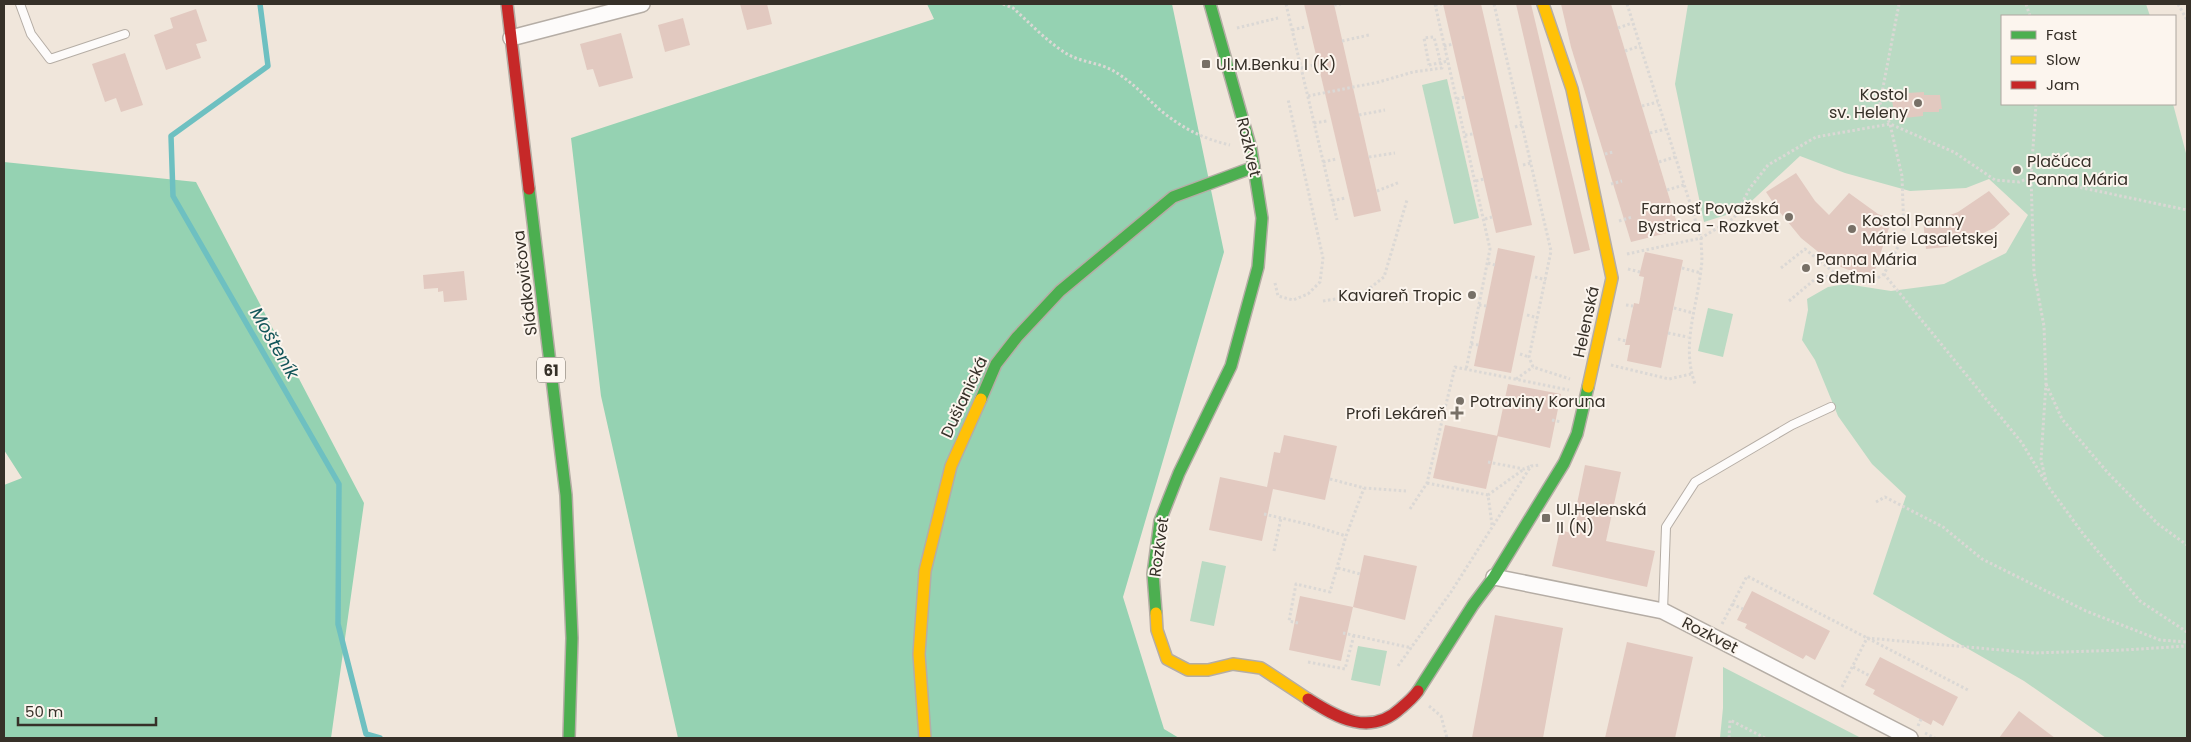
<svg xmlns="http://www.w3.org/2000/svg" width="2191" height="742" font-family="Poppins,sans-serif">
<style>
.green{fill:#badac3}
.forest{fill:#95d2b2}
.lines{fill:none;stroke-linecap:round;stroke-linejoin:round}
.stream{stroke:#6ec0c1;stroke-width:5.5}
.building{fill:#e2c9c0}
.lane-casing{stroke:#b5ada5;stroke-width:10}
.street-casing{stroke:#b5ada5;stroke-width:18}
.fast-casing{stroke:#b5ada5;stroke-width:14}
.slow-casing{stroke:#b5ada5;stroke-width:14}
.jam-casing{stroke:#b5ada5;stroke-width:14}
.path{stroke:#dbd8d5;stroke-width:3;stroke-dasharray:2.5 2.5;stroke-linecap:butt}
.lane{stroke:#fdfbfa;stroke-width:8}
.street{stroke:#fdfbfa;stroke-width:15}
.fast{stroke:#4caf50;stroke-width:11}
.slow{stroke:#ffc107;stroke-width:11}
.jam{stroke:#c62828;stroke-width:11}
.path-bridge{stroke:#dbd8d5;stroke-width:3;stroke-dasharray:2.5 2.5;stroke-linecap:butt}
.poi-dot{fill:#777067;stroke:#fcf5ee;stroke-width:2}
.labels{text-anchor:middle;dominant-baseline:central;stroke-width:4;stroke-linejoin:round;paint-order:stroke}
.shield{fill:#fcf5ee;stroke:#716b63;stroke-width:1}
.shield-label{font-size:15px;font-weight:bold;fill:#363028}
.poi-label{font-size:16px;fill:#363028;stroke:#fcf5ee;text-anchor:start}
.street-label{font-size:16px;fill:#363028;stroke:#fcf5ee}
.water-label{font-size:18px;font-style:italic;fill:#125559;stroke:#fcf5ee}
</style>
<rect width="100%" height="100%" fill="#f0e6db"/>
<g class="green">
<path d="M 1688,4 L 2146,4 L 2150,16 L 2002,16 L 2002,104 L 2173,104 L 2187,157 L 2187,738 L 2106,738 L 2024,681 L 1873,594 L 1906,496 L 1872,464 L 1838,416 L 1815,360 L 1802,340 L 1808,310 L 1807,299 L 1828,287 L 1846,284 L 1891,291 L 1944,284 L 2006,253 L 2028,215 L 1989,179 L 1966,188 L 1910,191 L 1845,173 L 1800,156 L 1742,210 L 1704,222 L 1675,84 Z"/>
<path d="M 1447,79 L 1479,218 L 1454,224 L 1422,85 Z"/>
<path d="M 1708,308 L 1733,314 L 1723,357 L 1698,351 Z"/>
<path d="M 1202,561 L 1226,566 L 1214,626 L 1190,621 Z"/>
<path d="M 1358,646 L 1387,651 L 1380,686 L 1351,680 Z"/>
<path d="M 1723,667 L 1861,738 L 1720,738 L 1723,708 Z"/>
</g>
<g class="forest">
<path d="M 927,4 L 1172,4 L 1224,252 L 1123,597 L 1164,729 L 1179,738 L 678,738 L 601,396 L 571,138 L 934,19 Z"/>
<path d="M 4,162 L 196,182 L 364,503 L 331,738 L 4,738 L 4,485 L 22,478 L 4,450 Z"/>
</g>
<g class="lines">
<path class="stream" d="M 260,4 L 268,66 L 171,136 L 173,196 L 339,484 L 338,624 L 366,734 L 380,738"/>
</g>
<g class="building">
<path d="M 740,4 L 767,4 L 772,24 L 747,30 Z"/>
<path d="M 1304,4 L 1334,4 L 1381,211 L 1354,217 Z"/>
<path d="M 1443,4 L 1481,4 L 1532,225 L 1496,233 Z"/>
<path d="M 1516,4 L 1531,4 L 1590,250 L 1574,254 Z"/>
<path d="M 1561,4 L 1611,4 L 1679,230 L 1631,242 L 1571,47 Z"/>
<path d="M 196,9 L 207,41 L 196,44 L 201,58 L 166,70 L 154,35 L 173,28 L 170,18 Z"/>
<path d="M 683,18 L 690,45 L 665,52 L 658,25 Z"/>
<path d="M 621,33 L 633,78 L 599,87 L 593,69 L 587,70 L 580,44 Z"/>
<path d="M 125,53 L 143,105 L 121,112 L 116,98 L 105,102 L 92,64 Z"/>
<path d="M 1924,92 L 1924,95 L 1940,95 L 1942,109 L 1939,109 L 1939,112 L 1923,112 L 1923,116 L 1895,119 L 1891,94 Z"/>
<path d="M 1796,173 L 1815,201 L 1829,215 L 1849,193 L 1878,214 L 1892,219 L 1872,279 L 1841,267 L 1827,259 L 1801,238 L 1778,210 L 1766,192 Z"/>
<path d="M 1989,191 L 2010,214 L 1994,228 L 1971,239 L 1946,247 L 1926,249 L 1923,220 L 1942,218 L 1958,212 Z"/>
<path d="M 1498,248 L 1535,256 L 1511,373 L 1474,366 Z"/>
<path d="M 1645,252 L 1683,260 L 1661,368 L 1627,361 L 1630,345 L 1625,345 L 1634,303 L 1639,304 L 1644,277 L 1639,276 Z"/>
<path d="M 464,271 L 467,300 L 444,302 L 443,291 L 438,292 L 438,288 L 424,289 L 423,275 Z"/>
<path d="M 1508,384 L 1561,394 L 1550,448 L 1497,436 Z"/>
<path d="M 1445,425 L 1498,436 L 1486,489 L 1433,478 Z"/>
<path d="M 1284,435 L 1337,446 L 1325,500 L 1273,489 L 1262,541 L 1209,530 L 1220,477 L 1267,487 L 1274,452 L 1280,453 Z"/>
<path d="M 1585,465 L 1621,472 L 1606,541 L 1655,551 L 1647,587 L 1552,566 L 1560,530 L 1571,533 Z"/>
<path d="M 1364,555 L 1417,566 L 1405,620 L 1353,607 L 1341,661 L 1289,650 L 1300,596 L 1353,607 Z"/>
<path d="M 1752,591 L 1830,631 L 1815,660 L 1806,655 L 1803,659 L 1745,628 L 1747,624 L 1737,620 Z"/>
<path d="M 1495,615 L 1563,628 L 1543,738 L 1472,738 Z"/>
<path d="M 1627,642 L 1693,657 L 1675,738 L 1605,738 Z"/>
<path d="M 1880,657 L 1958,697 L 1943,726 L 1933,720 L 1931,725 L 1873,694 L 1875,690 L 1865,685 Z"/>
<path d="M 2019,711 L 2055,738 L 1999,738 Z"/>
</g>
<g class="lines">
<g class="lane-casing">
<g id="lane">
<path d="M 20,4 L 31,34 L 50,59 L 125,34"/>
<path d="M 1663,611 L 1666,527 L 1695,482 L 1792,425 L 1831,407"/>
</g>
</g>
<g class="street-casing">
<g id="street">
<path d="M 511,38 L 642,4"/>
<path d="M 1494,577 L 1663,611 L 1910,738"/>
</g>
</g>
<g class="fast-casing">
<g id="fast">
<path d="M 529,189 L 566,495 L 572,638 L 569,738"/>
<path d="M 981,399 L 996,364 L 1017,337 L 1060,291 L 1173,197 L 1254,167"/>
<path d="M 1156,613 L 1153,574 L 1160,521 L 1179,473 L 1231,366 L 1258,267 L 1262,218 L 1251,149 L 1210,4"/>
<path d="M 1418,691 L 1473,605 L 1494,577 L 1564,463 L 1577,434 L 1588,387"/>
</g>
</g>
<g class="slow-casing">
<g id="slow">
<path d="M 1543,4 L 1572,89 L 1612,278 L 1588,387"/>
<path d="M 1156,613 L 1157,630 L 1167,659 L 1188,670 L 1208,670 L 1233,664 L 1261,668 L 1308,699"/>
<path d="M 925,738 L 919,654 L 925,571 L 951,466 L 981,399"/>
</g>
</g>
<g class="jam-casing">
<g id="jam">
<path d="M 507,4 L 529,189"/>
<path d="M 1308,699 C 1338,718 1370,737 1401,708 C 1407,703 1413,698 1418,691"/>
</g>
</g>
<g class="path">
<path d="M 1003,4 L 1013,8 C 1030,23 1048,43 1069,55 C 1082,62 1099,63 1112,70 C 1130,80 1144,95 1159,109 C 1180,127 1203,139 1230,145"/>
<path d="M 1286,4 L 1337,220"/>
<path d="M 1435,4 L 1490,249 L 1466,370"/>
<path d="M 1494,4 L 1551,251 L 1529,357 L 1533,367 L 1570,379"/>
<path d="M 1627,4 L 1701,238 C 1701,248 1703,259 1701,269 C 1697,308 1681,345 1695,384"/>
<path d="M 1899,4 L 1880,103 L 1890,124 L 1902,176 L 1904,235 L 1884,274 L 2022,443 L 2048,486 L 2084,535 L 2140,601 L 2187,632"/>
<path d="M 2026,4 L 2030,16"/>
<path d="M 2178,4 L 2187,20"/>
<path d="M 1334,5 L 1341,4"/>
<path d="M 1435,5 L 1442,4"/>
<path d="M 1237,28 L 1278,18"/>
<path d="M 1618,28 L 1632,23"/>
<path d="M 1292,30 L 1305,27"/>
<path d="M 1342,41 L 1369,35"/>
<path d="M 1444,46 L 1453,44"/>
<path d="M 1625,51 L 1640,46"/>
<path d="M 1301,68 L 1314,65"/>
<path d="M 1308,96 L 1379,82 L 1413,72 L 1442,68 L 1434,37 L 1424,38 L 1429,65"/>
<path d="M 1457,99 L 1465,97"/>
<path d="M 2036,104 L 2031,177 L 2034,273 L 2044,326 L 2046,383 L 2041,460 L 2046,481"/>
<path d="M 1642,106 L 1658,102"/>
<path d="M 1359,115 L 1385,110"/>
<path d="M 1314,123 L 1327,121"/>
<path d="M 1515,127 L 1522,125"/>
<path d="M 1650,133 L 1666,129"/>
<path d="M 1465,135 L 1473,134"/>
<path d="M 1605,154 L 1613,152"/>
<path d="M 1369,157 L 1395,153"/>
<path d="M 1323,162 L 1336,159"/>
<path d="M 1659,162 L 1675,157"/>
<path d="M 1523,165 L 1531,163"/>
<path d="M 1476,181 L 1484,179"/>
<path d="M 1611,184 L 1622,181"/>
<path d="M 1667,190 L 1684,185"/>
<path d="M 1377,191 L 1400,182"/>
<path d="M 1332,201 L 1345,198"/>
<path d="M 1485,219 L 1492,217"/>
<path d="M 1619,221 L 1632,217"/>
<path d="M 1627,254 L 1701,238 L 1734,218 L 1750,188 L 1768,165 L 1816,137 L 1890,124 L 1954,152 L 1995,180 L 2019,182 L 2031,177 L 2187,210"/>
<path d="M 1488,263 L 1495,265"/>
<path d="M 1682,268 L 1701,273"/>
<path d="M 1781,268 L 1805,249 L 1836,274"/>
<path d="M 1628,269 L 1640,272"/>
<path d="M 1535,277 L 1546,280"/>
<path d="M 1275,283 L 1278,296 L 1293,300 L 1308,294 L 1320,282 L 1323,258 L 1288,99"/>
<path d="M 1323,301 L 1361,295 L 1384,277 L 1407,200"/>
<path d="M 1789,301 L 1814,280 L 1836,274 L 1870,283 L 1884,274"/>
<path d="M 1479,305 L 1487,306"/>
<path d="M 1626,305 L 1633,306"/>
<path d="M 1674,308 L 1693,313"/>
<path d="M 1527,315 L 1538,318"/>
<path d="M 1668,333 L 1688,337"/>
<path d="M 1618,339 L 1626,341"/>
<path d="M 1471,344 L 1479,345"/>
<path d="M 1520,354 L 1529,357"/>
<path d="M 1611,365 L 1669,379 L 1691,374"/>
<path d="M 1516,379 L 1533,367"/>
<path d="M 2046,384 L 2062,419 L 2108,473 L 2158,524 L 2187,545"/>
<path d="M 1552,420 L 1561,422"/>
<path d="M 1488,462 L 1524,469 L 1531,466"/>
<path d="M 1330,479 L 1364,488 L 1406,491"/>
<path d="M 1427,483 L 1488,495"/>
<path d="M 1876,502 L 1885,497 L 1943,527 L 1982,559 L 2086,611 L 2160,640 L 2187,642"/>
<path d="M 1410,509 L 1427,483 L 1455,367 L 1569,390"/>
<path d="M 1264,514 L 1311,525 L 1346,536"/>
<path d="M 1492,525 L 1488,495 L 1524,469"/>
<path d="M 1274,551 L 1281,518"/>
<path d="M 1338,568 L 1360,574"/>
<path d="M 1732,604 L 1743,609"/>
<path d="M 1298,623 L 1289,621 L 1296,584 L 1330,592 L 1346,536 L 1364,488"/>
<path d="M 1722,624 L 1747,576 L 1968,690"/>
<path d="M 1343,633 L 1412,648"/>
<path d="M 1308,662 L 1345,669 L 1354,635"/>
<path d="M 1398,666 L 1451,592 L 1531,466 L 1540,465"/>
<path d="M 1853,667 L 1870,676"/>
<path d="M 1842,687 L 1867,638 L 2034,653 L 2124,650 L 2187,646"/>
<path d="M 1429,706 L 1441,716 L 1447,738"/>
<path d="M 1918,726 L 1921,719"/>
<path d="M 1925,733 L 1935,738"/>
<path d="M 1729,738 L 1730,720 L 1765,738"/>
</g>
<use href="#lane" class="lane"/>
<use href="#street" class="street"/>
<use href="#fast" class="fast"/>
<use href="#slow" class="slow"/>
<use href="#jam" class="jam"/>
<path class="path-bridge" d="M 1429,65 L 1448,61"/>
</g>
<g class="poi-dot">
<rect x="1201" y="59" width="10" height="10" rx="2.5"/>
<circle cx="1918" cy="103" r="5"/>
<circle cx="2017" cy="170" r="5"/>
<circle cx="1789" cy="217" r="5"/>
<circle cx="1852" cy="229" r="5"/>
<circle cx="1806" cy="268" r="5"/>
<circle cx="1472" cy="295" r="5"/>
<circle cx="1460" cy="401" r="5"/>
<path d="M1454.5 405.5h5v5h5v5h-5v5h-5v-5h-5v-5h5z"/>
<rect x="1541" y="513" width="10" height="10" rx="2.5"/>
</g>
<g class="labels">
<rect class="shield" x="537" y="357.5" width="28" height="25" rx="4"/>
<g class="shield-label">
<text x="551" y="370">61</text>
</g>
<g class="poi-label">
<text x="1216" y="64">Ul.M.Benku I (K)</text>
<text x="1908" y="94" text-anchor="end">Kostol<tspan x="1908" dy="18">sv. Heleny</tspan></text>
<text x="2027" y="161">Plačúca<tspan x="2027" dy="18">Panna Mária</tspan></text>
<text x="1779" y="208" text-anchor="end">Farnosť Považská<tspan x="1779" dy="18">Bystrica - Rozkvet</tspan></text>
<text x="1862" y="220">Kostol Panny<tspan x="1862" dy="18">Márie Lasaletskej</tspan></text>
<text x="1816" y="259">Panna Mária<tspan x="1816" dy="18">s deťmi</tspan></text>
<text x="1462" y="295" text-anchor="end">Kaviareň Tropic</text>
<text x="1470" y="401">Potraviny Koruna</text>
<text x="1447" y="413" text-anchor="end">Profi Lekáreň</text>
<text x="1556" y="509">Ul.Helenská<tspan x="1556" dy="18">II (N)</tspan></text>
</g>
<g class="street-label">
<text transform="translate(1249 147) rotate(77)">Rozkvet</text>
<text transform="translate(525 283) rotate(-97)">Sládkovičova</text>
<text transform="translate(1586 322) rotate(-78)">Helenská</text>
<text transform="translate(964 397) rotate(-65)">Dušianická</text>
<text transform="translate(1159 547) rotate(-82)">Rozkvet</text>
<text transform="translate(1710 635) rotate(27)">Rozkvet</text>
</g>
<g class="water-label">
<text transform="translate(275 343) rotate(60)">Mošteník</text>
</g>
</g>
<rect width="2191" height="742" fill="none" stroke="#363028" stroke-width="10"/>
<rect x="2001" y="15" width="175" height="90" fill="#fcf5ee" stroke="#ada69f"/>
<rect x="2011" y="31" width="25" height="8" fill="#4caf50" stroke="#ada69f"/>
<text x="2046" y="40" font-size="15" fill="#363028">Fast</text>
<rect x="2011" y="56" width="25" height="8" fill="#ffc107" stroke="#ada69f"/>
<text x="2046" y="65" font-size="15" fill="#363028">Slow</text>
<rect x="2011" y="81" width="25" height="8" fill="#c62828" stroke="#ada69f"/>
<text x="2046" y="90" font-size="15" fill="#363028">Jam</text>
<path d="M18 717v8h138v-8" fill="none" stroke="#363028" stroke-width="2.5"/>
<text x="25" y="717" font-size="15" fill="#363028" stroke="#fcf5ee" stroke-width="4" paint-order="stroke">50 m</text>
</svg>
